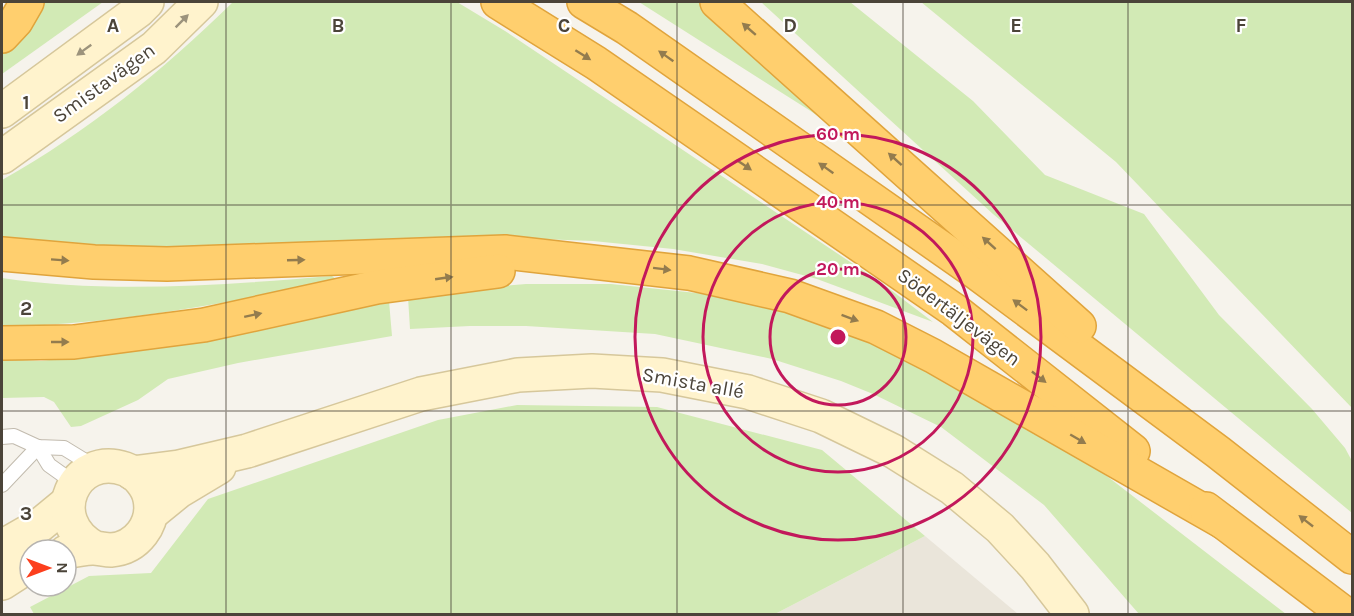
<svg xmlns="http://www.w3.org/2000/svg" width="1354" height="616" font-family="Karla,sans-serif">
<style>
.residential{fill:#eae5da}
.green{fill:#d2eab5}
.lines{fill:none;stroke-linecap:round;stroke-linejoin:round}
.lane-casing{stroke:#c2bbae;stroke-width:16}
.secondary-casing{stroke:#d6c79b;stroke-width:36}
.highway-casing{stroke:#e0a43c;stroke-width:36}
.lane{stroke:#fff;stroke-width:14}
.secondary{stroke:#fff3cd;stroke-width:33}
.highway{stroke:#ffcf6e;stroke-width:33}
.oneway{fill:#9c937c}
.oneway2{fill:#937c4e}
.grid{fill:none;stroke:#4b4439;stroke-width:1.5;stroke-opacity:0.55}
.ring{fill:none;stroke:#c2185b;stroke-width:3}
.labels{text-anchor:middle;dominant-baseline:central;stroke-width:4.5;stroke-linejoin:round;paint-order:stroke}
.street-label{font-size:20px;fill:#4b4439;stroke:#fff}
.grid-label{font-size:20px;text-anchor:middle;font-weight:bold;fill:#4b4439;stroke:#fff;stroke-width:4.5;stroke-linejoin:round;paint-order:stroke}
.centre{fill:#c2185b;stroke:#fff;stroke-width:3}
.ring-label{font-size:18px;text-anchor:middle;font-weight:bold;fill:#c2185b;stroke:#fff;stroke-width:4.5;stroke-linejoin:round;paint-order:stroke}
</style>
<rect width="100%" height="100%" fill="#f6f3ec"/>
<path class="residential" d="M 925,536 L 1018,614 L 775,614 Z"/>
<g class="green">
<path d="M 36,2 L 103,2 L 2,74 L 2,48 Z"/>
<path d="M 233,2 L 457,2 L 505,31 L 883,284 L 933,322 L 817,279 L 762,264 L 673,249 L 593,241 L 492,237 L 184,249 L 57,246 L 2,238 L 2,180 C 89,131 161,72 233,2 Z"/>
<path d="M 639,2 L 705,2 L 889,165 L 809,110 Z"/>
<path d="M 761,2 L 850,2 L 973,101 L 1045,175 L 1144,214 L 1219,315 L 1312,409 L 1345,448 L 1352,461 L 1352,513 L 993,214 Z"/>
<path d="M 921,2 L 1352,2 L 1352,408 L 1116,162 Z"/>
<path d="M 332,276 L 336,279 L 334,281 C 225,304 113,324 2,327 L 2,278 C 107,294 226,285 332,276 Z"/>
<path d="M 526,284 L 611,284 L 744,298 L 905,347 L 1086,460 L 1286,614 L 1139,614 L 1044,505 L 941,427 L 873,394 L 841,381 L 772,359 L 655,334 L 526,326 L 470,326 L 410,329 L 408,297 L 461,289 Z"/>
<path d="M 389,301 L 392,336 L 238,363 L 168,379 L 138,400 L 81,426 L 71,427 L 54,402 L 44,397 L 2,398 L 2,359 L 41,361 L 99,354 Z"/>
<path d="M 517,405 L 657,407 L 822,450 L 925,536 L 775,614 L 34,614 L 30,607 L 89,576 L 151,573 L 208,499 L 438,420 Z"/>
</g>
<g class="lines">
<g class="lane-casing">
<g id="lane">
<path d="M 2,437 L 14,436 L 38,447 L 64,448 L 95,467"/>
<path d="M 38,447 L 49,465 L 63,475 L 73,487"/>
<path d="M 2,485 L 38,447"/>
</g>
</g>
<g class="secondary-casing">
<g id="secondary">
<path d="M 2,111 L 138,11 L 147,2"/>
<path d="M 2,157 L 154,48 L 201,2"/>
<path d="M 132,473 L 179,467 L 247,451 L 421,394 L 518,375 L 592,371 L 662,375 L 748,392 L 821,416 L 893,451 L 952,488 L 1000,528 L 1035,566 L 1072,614"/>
<path d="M 152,513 L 179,491 L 219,467"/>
<path d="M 2,547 L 40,525 L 68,502"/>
<path d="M 66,552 C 75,550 84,548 93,548 C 99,548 105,550 111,550 C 137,548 155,524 150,499 C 148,487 137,473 125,469 C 74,451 43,520 95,548"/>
<path d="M 2,583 L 30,565"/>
</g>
</g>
<g class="highway-casing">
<g id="highway">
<path d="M 498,2 L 596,63 L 954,310 L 1133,451"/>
<path d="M 584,2 L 627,28 L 977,273 L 1218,452 L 1352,557"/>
<path d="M 717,2 L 1079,326"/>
<path d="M 2,36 L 16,21 L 27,2"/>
<path d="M 2,254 L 94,262 L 167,264 L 505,252 L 689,273 L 790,296 L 876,327 L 933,356 L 1223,522"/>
<path d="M 2,343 L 74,342 L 204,325 L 377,287 L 498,271"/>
<path d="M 1206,509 L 1345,614"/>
</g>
</g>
<use href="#lane" class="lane"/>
<use href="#secondary" class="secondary"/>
<use href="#highway" class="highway"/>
</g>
<defs><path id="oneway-solid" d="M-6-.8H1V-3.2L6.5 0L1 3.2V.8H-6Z" transform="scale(1.5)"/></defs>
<g class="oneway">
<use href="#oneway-solid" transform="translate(182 21) rotate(-45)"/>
<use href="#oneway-solid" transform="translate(84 50) rotate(144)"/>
</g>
<g class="oneway2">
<use href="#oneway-solid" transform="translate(749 29) rotate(-139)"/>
<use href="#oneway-solid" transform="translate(583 55) rotate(32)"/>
<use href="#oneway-solid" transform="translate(666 56) rotate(-145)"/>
<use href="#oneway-solid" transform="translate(895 159) rotate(-138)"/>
<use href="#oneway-solid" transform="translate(744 165) rotate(34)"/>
<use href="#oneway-solid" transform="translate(826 168) rotate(-145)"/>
<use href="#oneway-solid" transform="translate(989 243) rotate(-138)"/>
<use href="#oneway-solid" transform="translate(60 260) rotate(4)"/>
<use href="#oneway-solid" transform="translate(296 260) rotate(-2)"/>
<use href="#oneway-solid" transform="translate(662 269) rotate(7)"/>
<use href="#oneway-solid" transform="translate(444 278) rotate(-8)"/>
<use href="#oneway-solid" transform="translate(1020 305) rotate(-143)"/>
<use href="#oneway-solid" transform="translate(253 315) rotate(-12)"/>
<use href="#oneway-solid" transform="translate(850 318) rotate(20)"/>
<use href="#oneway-solid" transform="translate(60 342)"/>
<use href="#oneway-solid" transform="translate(1039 377) rotate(38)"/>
<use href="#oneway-solid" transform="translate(1078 439) rotate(30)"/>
<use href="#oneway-solid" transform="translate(1306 521) rotate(-142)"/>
</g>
<path class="grid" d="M 226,2 L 226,614M 451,2 L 451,614M 677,2 L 677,614M 903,2 L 903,614M 1128,2 L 1128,614M 2,205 L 1352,205M 2,411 L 1352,411"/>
<g class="ring">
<circle cx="838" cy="337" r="68"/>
<circle cx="838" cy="337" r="135"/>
<circle cx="838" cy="337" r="203"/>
</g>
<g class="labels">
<g class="street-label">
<text transform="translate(104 83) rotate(-36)">Smistavägen</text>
<text transform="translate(959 317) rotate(37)">Södertäljevägen</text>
<text transform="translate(693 383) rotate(10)">Smista allé</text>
</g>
</g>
<g class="grid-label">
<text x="113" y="32">A</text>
<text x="338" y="32">B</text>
<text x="564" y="32">C</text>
<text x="790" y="32">D</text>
<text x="1016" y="32">E</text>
<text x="1241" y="32">F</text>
<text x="26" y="109">1</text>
<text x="26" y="315">2</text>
<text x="26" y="520">3</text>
</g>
<circle cx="838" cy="337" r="9" class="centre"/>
<g class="ring-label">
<text x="838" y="140">60 m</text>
<text x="838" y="208">40 m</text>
<text x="838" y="275">20 m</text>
</g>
<rect width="1354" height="616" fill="none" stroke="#4b4439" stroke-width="6"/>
<g transform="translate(48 568) rotate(90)"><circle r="28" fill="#ffffff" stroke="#b7b4b0" stroke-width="1.5"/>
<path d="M0-4.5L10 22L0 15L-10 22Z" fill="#fc3f1d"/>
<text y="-9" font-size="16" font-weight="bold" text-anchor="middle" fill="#4b4439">N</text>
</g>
</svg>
